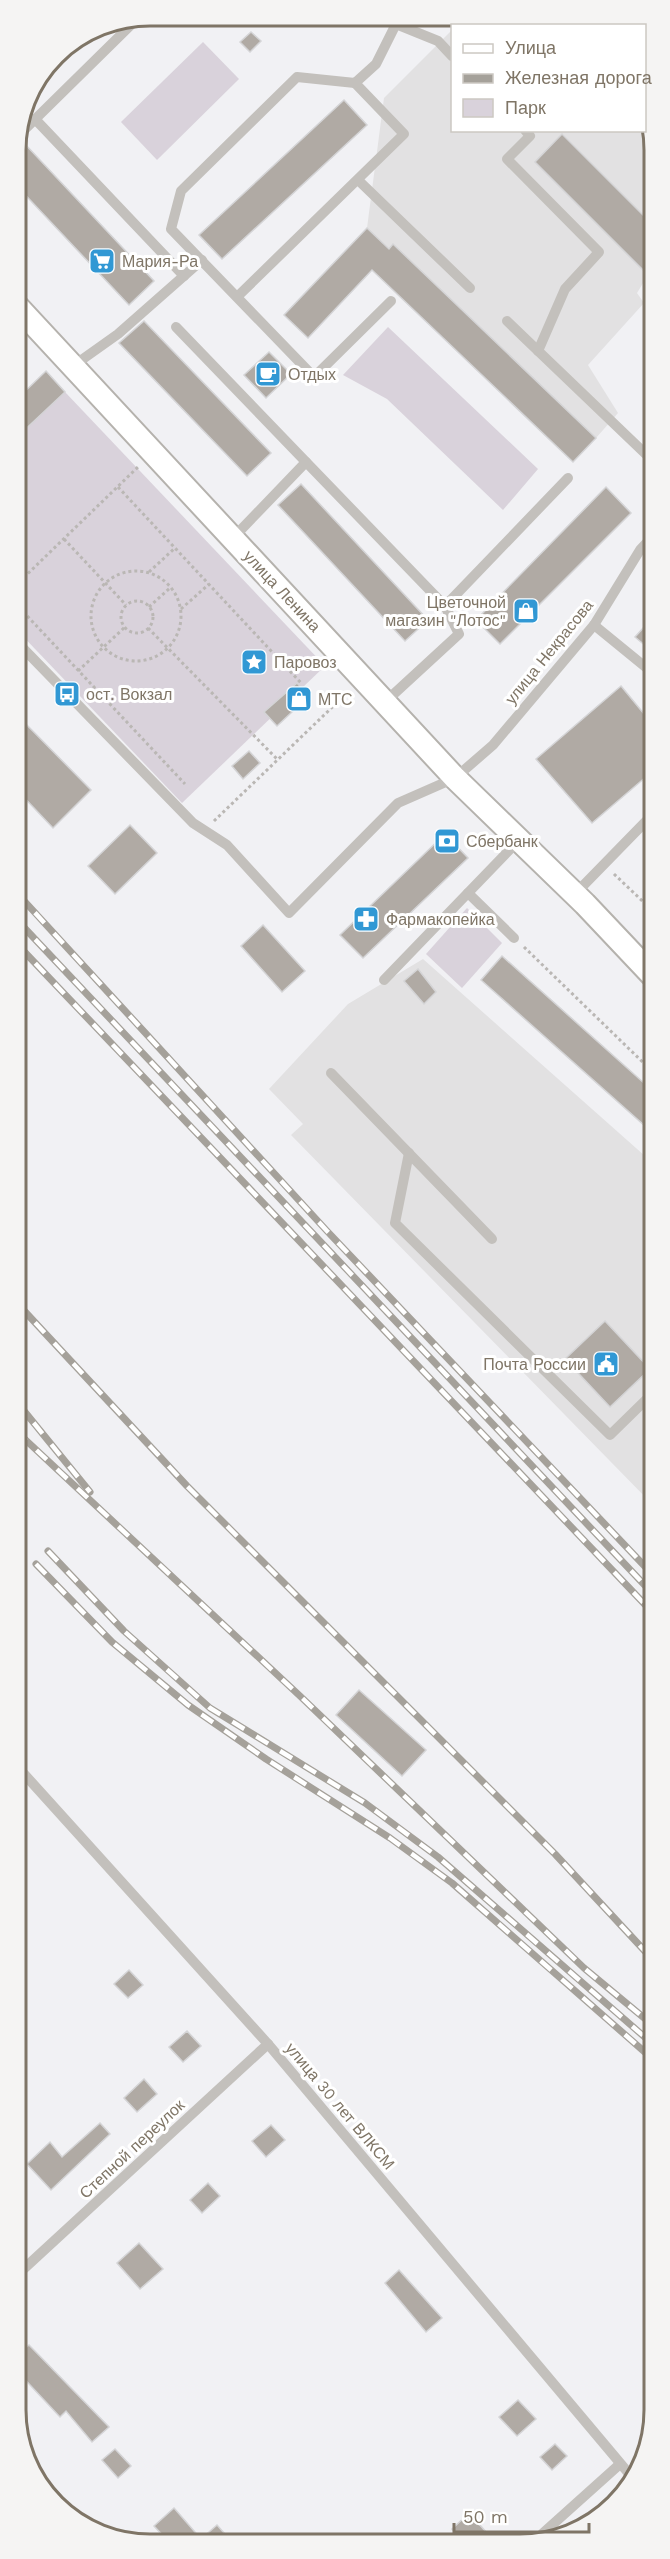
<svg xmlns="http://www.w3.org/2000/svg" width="670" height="2559" font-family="'Work Sans',sans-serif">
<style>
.built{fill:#e2e1e2}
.green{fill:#d9d2db}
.building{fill:#b0aaa4;stroke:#d4d4d6;stroke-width:1.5}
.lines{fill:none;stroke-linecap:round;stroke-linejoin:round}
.major-casing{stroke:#b5b2ad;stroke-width:26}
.path{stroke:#bab7b4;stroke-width:3;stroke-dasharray:3 3;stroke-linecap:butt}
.minor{stroke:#c3c0bc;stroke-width:10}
.major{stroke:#fff;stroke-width:22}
.rail-casing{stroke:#a5a19a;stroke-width:7}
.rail{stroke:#fff;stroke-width:4.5;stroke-dasharray:14;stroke-linecap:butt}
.labels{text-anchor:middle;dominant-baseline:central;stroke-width:6;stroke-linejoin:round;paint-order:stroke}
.poi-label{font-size:16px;fill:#7f7566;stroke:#fff;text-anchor:start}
.street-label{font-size:16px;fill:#7f7566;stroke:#fff}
.rim{fill:none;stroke:#7f7566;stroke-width:3}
</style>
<rect width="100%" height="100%" fill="#f1f1f4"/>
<g class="built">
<path d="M 466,17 L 547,18 L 562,25 L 457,25 Z"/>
<path d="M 452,30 L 452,130 L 644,130 L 645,113 L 654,131 L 654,167 L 644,175 L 654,187 L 654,226 L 563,134 L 535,162 L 648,275 L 637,293 L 644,303 L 588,365 L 618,413 L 596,438 L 393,245 L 389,249 L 367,228 L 384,98 Z"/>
<path d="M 423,959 L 654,1164 L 654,1506 L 291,1135 L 303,1124 L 269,1089 L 348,1004 Z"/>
</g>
<g class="green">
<path d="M 203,42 L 239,79 L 157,160 L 121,122 Z"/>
<path d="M 388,327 L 538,469 L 503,510 L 387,399 L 343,375 Z"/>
<path d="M 65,392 L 325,666 L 182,803 L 15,628 L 15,439 Z"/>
<path d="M 467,908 L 502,943 L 462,988 L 426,954 Z"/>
</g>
<g class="building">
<path d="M 251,32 L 261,41 L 250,52 L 240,42 Z"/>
<path d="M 344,100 L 367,125 L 222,259 L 199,235 Z"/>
<path d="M 562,134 L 654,226 L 654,281 L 535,162 Z"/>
<path d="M 23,142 L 154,281 L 129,305 L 15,184 L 15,145 Z"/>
<path d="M 367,228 L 389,249 L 393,244 L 596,438 L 573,462 L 372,270 L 308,338 L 284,315 Z"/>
<path d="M 144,321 L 271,453 L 247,476 L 119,343 Z"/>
<path d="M 269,352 L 291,374 L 266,398 L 244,375 Z"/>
<path d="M 46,371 L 65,392 L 15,439 L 15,401 Z"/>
<path d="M 301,484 L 428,620 L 405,641 L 278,505 Z"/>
<path d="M 606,487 L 631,513 L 500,644 L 476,620 Z"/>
<path d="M 654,616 L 654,653 L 635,637 Z"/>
<path d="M 297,683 L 309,696 L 277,726 L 264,712 Z"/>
<path d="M 621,686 L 654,726 L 654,770 L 592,823 L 536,759 Z"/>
<path d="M 16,714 L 91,790 L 53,828 L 16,789 Z"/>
<path d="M 249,751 L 260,763 L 243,779 L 232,766 Z"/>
<path d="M 130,825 L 157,853 L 115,894 L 88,866 Z"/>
<path d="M 445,834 L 468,858 L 363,958 L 340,935 Z"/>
<path d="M 263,925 L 305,971 L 282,992 L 241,946 Z"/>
<path d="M 502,956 L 654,1092 L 654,1134 L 481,980 Z"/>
<path d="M 418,969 L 436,992 L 424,1004 L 404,981 Z"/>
<path d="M 605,1321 L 650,1369 L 610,1407 L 565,1359 Z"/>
<path d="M 359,1690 L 426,1750 L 402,1776 L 336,1715 Z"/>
<path d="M 129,1970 L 143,1985 L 128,1998 L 114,1984 Z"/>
<path d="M 187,2031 L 201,2046 L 183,2062 L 169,2047 Z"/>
<path d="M 144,2079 L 157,2094 L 137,2112 L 124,2098 Z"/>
<path d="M 100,2123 L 110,2134 L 51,2190 L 27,2164 L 50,2142 L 62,2157 Z"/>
<path d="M 271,2125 L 285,2140 L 266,2157 L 252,2141 Z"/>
<path d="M 208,2183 L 220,2196 L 202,2213 L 190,2200 Z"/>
<path d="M 139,2243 L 163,2269 L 140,2289 L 117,2263 Z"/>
<path d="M 399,2270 L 442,2318 L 426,2332 L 385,2283 Z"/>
<path d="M 29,2345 L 109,2427 L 92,2442 L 66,2411 L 60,2417 L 16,2370 L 16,2356 Z"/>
<path d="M 518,2400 L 536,2419 L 517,2436 L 499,2417 Z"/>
<path d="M 555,2444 L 567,2456 L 552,2470 L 540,2457 Z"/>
<path d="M 115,2449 L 131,2466 L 118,2478 L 102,2460 Z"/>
<path d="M 174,2508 L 201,2539 L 217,2525 L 232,2542 L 169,2542 L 154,2526 Z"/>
<path d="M 469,2513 L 487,2533 L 476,2543 L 464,2543 L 452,2529 Z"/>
</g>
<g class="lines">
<g class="major-casing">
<path id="major" d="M 15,304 L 455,778 L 585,904 L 654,977"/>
</g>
<g class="path">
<path d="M 118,487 L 302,684"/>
<path d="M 64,539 L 126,605"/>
<circle cx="136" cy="616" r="45"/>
<path d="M 149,572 L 175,548"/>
<path d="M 15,586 L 139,466"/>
<circle cx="137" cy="617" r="16"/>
<path d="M 15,603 L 185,784"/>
<path d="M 149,607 L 171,587"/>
<path d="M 181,609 L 209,584"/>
<path d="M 148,628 L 277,759"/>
<path d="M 78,671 L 125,627"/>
<path d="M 214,821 L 348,692"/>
<path d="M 614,874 L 654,912"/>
<path d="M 524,947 L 654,1073"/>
</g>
<g class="minor">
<path d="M 396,24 L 438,41 L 452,56"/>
<path d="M 35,119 L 184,276"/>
<path d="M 525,130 L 530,136 L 507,159 L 599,252 L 565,289 L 538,351"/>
<path d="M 16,138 L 139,17"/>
<path d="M 358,180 L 470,288"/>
<path d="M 238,296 L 404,134 L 355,83"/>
<path d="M 391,301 L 314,377 L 171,229 L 181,191 L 297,77 L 355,83 L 376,64 L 396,24 L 394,17"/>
<path d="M 507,321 L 654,462"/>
<path d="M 176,327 L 306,462"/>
<path d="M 73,366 L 118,334 L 202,260"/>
<path d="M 233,538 L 306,462 L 445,606 L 568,478"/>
<path d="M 594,625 L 654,674"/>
<path d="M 15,640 L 193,823 L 227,845 L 289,913 L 398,803 L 455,778 L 493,745 L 594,625 L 640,550 L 654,535"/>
<path d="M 384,703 L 459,634 L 445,606"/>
<path d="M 468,893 L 514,938"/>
<path d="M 575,894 L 654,813"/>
<path d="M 384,980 L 519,840"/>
<path d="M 331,1073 L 492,1239"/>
<path d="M 409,1153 L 395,1223 L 610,1435 L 654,1392"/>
<path d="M 16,1765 L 268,2044 L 631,2476"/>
<path d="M 16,2276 L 268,2044"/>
<path d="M 42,2480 L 73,2515"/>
<path d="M 532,2543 L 620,2464"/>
</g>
<use href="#major" class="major"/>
<g class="rail-casing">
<g id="rail">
<path d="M 16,892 L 327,1231 L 654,1576"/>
<path d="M 16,919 L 654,1595"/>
<path d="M 16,943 L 654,1614"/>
<path d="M 16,1302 L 187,1486 L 555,1854 L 655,1962"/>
<path d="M 16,1401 L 90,1492"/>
<path d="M 16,1431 L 300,1696 L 584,1968 L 655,2027"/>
<path d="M 48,1551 L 124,1631 L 210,1708 L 365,1803 L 438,1857 L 655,2046"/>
<path d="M 36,1564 L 112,1642 L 188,1705 L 266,1759 L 390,1838 L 452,1883 L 655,2061"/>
</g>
</g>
<use href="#rail" class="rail"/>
</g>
<defs>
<g id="supermarket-square" transform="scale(1.35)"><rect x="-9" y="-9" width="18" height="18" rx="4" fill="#3198d4" stroke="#fff"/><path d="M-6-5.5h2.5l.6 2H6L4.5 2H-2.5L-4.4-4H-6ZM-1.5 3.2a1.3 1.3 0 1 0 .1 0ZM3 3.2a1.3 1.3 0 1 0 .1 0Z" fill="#fff"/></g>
<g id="cafe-square" transform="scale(1.35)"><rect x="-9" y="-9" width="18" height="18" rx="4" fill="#3198d4" stroke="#fff"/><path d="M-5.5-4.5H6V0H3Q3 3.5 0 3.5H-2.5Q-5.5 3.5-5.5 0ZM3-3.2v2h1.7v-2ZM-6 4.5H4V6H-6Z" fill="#fff"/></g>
<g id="shop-square" transform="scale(1.35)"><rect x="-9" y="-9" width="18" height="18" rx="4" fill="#3198d4" stroke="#fff"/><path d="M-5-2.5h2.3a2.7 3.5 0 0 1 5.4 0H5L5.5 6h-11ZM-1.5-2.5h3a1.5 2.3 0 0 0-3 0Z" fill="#fff"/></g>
<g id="sight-square" transform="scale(1.35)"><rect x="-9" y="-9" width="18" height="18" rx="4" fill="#3198d4" stroke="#fff"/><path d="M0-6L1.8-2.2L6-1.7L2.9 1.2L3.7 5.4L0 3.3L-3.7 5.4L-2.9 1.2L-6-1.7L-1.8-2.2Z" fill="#fff"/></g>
<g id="bus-square" transform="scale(1.35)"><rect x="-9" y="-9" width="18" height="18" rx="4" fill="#3198d4" stroke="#fff"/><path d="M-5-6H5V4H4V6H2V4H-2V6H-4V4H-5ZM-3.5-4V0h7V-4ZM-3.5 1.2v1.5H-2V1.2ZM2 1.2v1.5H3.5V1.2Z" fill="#fff"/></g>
<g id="bank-square" transform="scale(1.35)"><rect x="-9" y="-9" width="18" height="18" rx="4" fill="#3198d4" stroke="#fff"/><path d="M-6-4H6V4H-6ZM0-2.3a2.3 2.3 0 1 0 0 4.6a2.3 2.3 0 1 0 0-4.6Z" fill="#fff"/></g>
<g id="pharmacy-square" transform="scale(1.35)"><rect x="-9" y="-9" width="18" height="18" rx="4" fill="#3198d4" stroke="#fff"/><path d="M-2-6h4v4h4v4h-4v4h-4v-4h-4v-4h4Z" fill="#fff"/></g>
<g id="civic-square" transform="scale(1.35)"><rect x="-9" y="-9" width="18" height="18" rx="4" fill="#3198d4" stroke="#fff"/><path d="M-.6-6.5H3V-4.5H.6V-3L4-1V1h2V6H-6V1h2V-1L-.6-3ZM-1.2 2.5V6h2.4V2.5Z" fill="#fff"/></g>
</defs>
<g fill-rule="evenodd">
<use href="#supermarket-square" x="102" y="261"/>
<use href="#cafe-square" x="268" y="374"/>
<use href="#shop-square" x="526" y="611"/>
<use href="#sight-square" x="254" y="662"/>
<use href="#bus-square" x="67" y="694"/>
<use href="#shop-square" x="299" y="699"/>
<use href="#bank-square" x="447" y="841"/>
<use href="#pharmacy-square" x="366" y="919"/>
<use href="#civic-square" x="606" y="1364"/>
</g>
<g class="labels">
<g class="poi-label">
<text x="122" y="261">Мария-Ра</text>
<text x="288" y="374">Отдых</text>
<text x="506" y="602" text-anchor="end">Цветочной<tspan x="506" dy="18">магазин "Лотос"</tspan></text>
<text x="274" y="662">Паровоз</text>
<text x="86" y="694">ост. Вокзал</text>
<text x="318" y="699">МТС</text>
<text x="466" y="841">Сбербанк</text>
<text x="386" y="919">Фармакопейка</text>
<text x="586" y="1364" text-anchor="end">Почта России</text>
</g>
<g class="street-label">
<text transform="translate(282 591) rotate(47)">улица Ленина</text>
<text transform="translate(549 652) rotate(-51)">улица Некрасова</text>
<text transform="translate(340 2106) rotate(50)">улица 30 лет ВЛКСМ</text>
<text transform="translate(132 2149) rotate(-43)">Степной переулок</text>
</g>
</g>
<path d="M0 0H670V2559H0ZM150 26H520A124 124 0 0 1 644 150V2410A124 124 0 0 1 520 2534H150A124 124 0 0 1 26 2410V150A124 124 0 0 1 150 26Z" fill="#f5f4f3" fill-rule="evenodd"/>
<path class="rim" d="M150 26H520A124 124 0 0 1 644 150V2410A124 124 0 0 1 520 2534H150A124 124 0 0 1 26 2410V150A124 124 0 0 1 150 26Z"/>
<rect x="451" y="24" width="195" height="108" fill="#ffffff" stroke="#ccc8c2" stroke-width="1.5"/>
<rect x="463" y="44" width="30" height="9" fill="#ffffff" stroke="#ccc8c2" stroke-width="1.5"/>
<text x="505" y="54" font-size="18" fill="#7f7566">Улица</text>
<rect x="463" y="74" width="30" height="9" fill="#a5a19a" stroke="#ccc8c2" stroke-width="1.5"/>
<text x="505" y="84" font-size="18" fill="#7f7566">Железная дорога</text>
<rect x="463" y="99" width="30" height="18" fill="#d9d2db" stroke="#ccc8c2" stroke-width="1.5"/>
<text x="505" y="114" font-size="18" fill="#7f7566">Парк</text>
<path d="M454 2523v9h135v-9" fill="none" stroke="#7f7566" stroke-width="3"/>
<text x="463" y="2523" font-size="18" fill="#7f7566" stroke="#ffffff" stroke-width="4.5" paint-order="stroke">50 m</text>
</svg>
